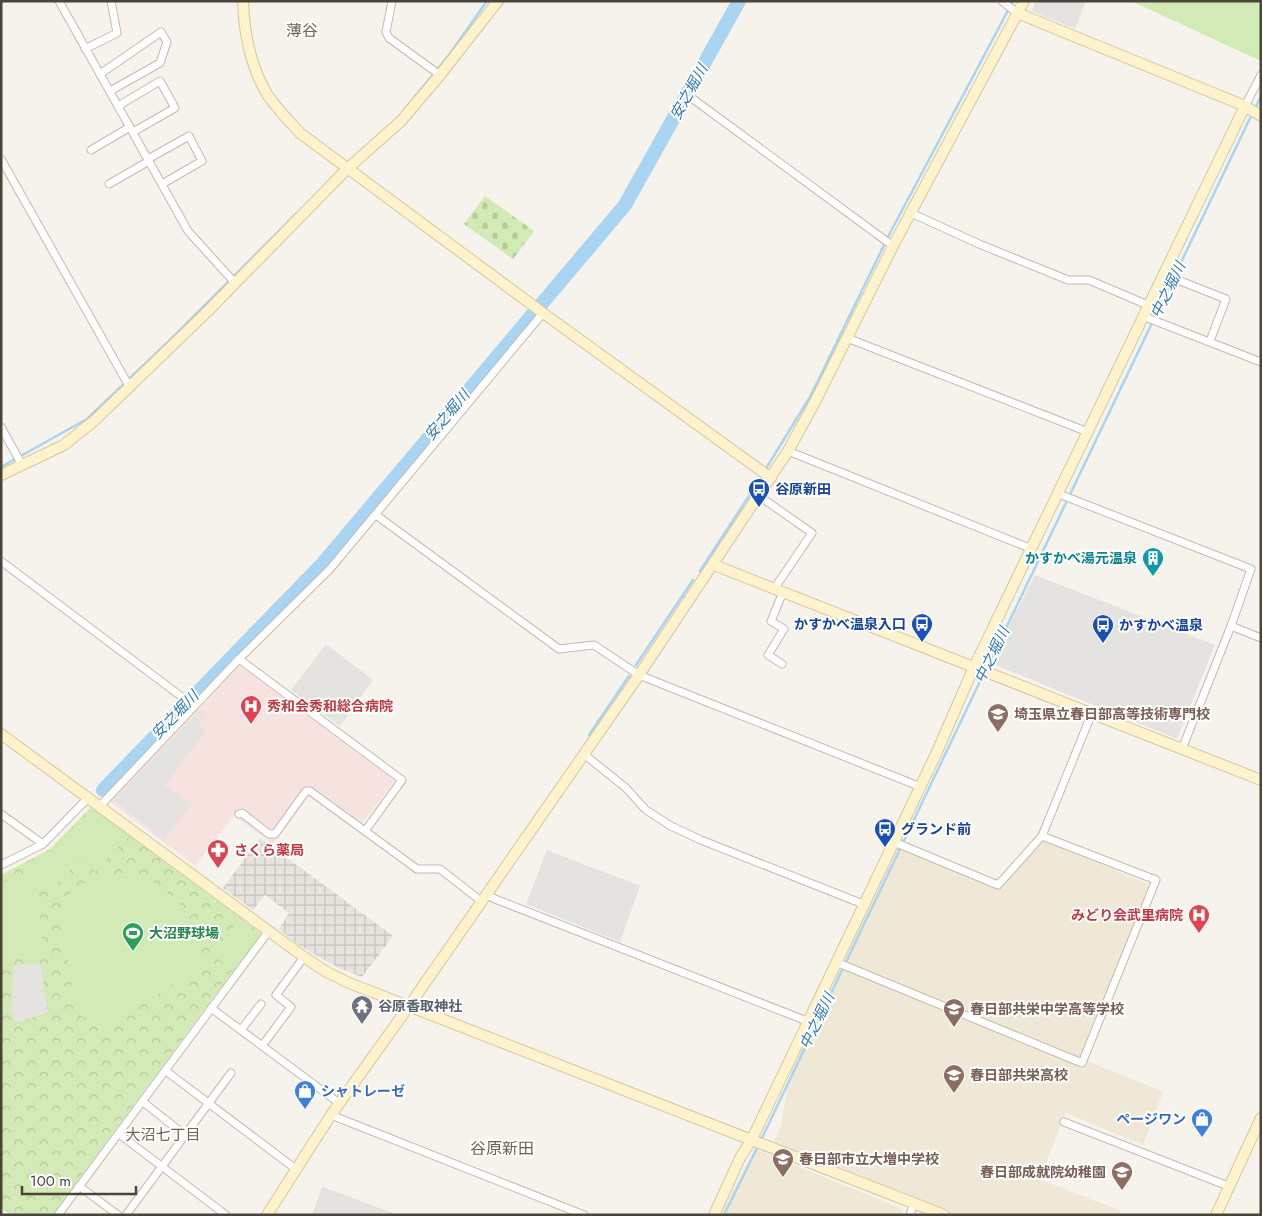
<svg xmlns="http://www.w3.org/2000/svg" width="1262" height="1216" font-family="Jost,'Noto Sans JP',sans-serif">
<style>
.industrial{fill:url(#industrial-grid)}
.education{fill:#efe8d6}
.medical{fill:#f6e3e0}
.forest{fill:url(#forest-crowns)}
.cemetery{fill:url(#cemetery-stones)}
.pitch{fill:#d2eab5}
.parking{fill:#e5e3e0}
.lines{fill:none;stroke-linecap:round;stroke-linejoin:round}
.stream{stroke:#a9d4f2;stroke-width:2.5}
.river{stroke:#a9d4f2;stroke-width:14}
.street-casing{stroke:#c2bbae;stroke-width:9}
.secondary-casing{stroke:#d6c79b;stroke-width:12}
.street{stroke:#fff;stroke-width:7}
.secondary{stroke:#fff3cd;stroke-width:10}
.labels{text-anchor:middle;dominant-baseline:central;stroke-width:4;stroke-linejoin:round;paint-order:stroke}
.transit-label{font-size:14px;font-weight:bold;fill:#164399;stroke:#fff;text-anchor:start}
.culture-label{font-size:14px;font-weight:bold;fill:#0d838f;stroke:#fff;text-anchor:end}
.health-label{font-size:14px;font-weight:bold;fill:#be3a42;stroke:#fff;text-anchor:start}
.education-label{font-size:14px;font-weight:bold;fill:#785e54;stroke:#fff;text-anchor:start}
.leisure-label{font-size:14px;font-weight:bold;fill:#27864d;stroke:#fff;text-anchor:start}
.worship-label{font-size:14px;font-weight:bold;fill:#5b616d;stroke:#fff;text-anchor:start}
.shop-label{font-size:14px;font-weight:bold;fill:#366cbe;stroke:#fff;text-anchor:start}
.water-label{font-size:15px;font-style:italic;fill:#2e7ab2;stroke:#fff}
.neighbourhood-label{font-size:15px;fill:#6e6250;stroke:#fff}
.quarter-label{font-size:16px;fill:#6e6250;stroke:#fff}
</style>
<defs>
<pattern id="industrial-grid" width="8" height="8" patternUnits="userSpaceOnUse" patternTransform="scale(1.25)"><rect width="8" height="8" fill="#e6e2dd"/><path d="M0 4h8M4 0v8" fill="none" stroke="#c7c3be"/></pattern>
<pattern id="forest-crowns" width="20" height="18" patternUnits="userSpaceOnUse" patternTransform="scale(1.25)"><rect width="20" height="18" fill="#d2eab5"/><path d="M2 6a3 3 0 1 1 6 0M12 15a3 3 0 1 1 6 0" fill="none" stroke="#b6ca9c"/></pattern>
<pattern id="cemetery-stones" width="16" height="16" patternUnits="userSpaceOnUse" patternTransform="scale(1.25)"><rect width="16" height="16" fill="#d2eab5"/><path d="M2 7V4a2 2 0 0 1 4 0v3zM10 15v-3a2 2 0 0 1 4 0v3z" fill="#b6ca9c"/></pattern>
</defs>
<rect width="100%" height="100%" fill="#f6f3ec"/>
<path class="industrial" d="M 260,838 L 393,936 L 362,977 L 339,968 L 321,958 L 296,943 L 279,929 L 289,913 L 265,895 L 253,910 L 223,888 Z"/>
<g class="education">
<path d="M 1042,840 L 1149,884 L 1110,995 L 1085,1060 L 1163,1092 L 1143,1145 L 1066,1113 L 1039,1179 L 1121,1211 L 1119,1215 L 954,1215 L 773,1143 L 781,1126 L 790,1074 L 899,846 L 1003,885 Z"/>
<path d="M 755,1149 L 900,1208 L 902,1212 L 901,1215 L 720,1215 Z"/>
</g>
<path class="medical" d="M 238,666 L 243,668 L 395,781 L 362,823 L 315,788 L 273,844 L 234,816 L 195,866 L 109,801 Z"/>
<path class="forest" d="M 92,806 L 261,933 L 52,1215 L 10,1215 L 1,1208 L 1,875 L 50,849 Z"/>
<path class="cemetery" d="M 485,196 L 534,231 L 513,259 L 464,224 Z"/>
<g class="pitch">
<path d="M 1131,1 L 1255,1 L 1261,4 L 1261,61 Z"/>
<path d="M 92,811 L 99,812 L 130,836 L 95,871 L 81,859 L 50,890 L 36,877 L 43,952 L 4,957 L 1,952 L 1,882 L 35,878 L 35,876 L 24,864 L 53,850 Z"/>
<path d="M 124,873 L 149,878 L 177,900 L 188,916 L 200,943 L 201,966 L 108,1027 L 77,1014 L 59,911 C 61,906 63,901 66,897 C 79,880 105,875 124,873 Z"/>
<path d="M 237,921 L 259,937 L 234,970 L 212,955 Z"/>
</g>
<g class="parking">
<path d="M 1036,1 L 1086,1 L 1075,29 L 1031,11 Z"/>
<path d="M 1035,575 L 1215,645 L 1177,739 L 990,663 Z"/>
<path d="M 326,644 L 373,680 L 340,726 L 291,690 Z"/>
<path d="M 200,710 L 205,715 L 198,723 L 205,731 L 165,786 L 191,804 L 164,840 L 114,800 Z"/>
<path d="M 547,850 L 640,886 L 620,942 L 526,904 Z"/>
<path d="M 40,963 L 48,1012 L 16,1023 L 11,1010 L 14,966 Z"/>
<path d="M 322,1187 L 323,1187 L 398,1215 L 312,1215 Z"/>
</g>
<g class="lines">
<g class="stream">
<path d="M 1255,109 L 1261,96"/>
<path d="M 404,110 L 449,55 L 487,1"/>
<path d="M 1,467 L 87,419 L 168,342 L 296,214"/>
<path d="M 767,467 L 810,397 L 889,235 L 1013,1"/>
<path d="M 700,571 L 760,479"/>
<path d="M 636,665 L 693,580"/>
<path d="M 987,668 L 1252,114"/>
<path d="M 589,735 L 629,676"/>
<path d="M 761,1140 L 984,673"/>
<path d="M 724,1215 L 759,1144"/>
</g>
<path class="river" d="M 103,790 L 323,563 L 625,205 L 739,1"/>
<g class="street-casing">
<g id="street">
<path d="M 59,1 L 188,231 L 235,283"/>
<path d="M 392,1 L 386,32 L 389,38 L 440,75"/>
<path d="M 1002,1 L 1017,13"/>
<path d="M 85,49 L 117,33 L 111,1"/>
<path d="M 100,74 L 161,32 L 167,42 L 160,63 L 110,91"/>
<path d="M 693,99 L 893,246"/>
<path d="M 118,106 L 160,81 L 175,108 L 133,132"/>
<path d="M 1245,106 L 1261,75"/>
<path d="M 91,150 L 130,127"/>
<path d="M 1,159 L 129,386"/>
<path d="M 148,159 L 189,136 L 202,161 L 162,184"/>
<path d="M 109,184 L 149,161"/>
<path d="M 911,213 L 979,244 L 1068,280 L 1089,280 L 1150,306"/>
<path d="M 1165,275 L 1226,299 L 1210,341"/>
<path d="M 1145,317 L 1261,362"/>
<path d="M 847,338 L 1088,432"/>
<path d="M 1,427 L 22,465"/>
<path d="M 788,451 L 1032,549"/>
<path d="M 1059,494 L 1251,569 L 1231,626 L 1182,749"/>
<path d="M 759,496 L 812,533 L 774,589"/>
<path d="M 376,515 L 559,649 L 594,645 L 639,675 L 921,787"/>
<path d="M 1,561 L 194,706"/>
<path d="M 1231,626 L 1261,638"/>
<path d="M 239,659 L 402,780 L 365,831"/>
<path d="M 782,664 L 768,655 L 784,629 L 771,621 L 783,592"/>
<path d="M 585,755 L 626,788 L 646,810 L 671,826 L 701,840 L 863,904"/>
<path d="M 99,807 L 239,659 L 330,569 L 543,313"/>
<path d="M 1,814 L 43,844"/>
<path d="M 239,814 L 242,813 L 269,834 L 275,834 L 306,791 L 310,791 L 417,869 L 440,869 L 481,901"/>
<path d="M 1042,836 L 1092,713"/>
<path d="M 1,865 L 43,844 L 88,798"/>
<path d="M 486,894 L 495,899 L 807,1021"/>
<path d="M 836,962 L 1082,1063 L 1156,880 L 1042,836 L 998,885 L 894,842"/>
<path d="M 211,1008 L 339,1103"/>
<path d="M 241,1030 L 261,1004"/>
<path d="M 262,1046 L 291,1007 L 276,995 L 304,957"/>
<path d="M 166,1071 L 297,1170"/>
<path d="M 143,1102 L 186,1136"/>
<path d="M 331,1115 L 584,1215"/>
<path d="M 1064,1122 L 1228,1186"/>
<path d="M 119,1134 L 226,1215"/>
<path d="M 79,1186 L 118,1215"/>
<path d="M 58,1215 L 268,932"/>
<path d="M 126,1215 L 231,1073"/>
<path d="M 910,1215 L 914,1203"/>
</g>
</g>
<g class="secondary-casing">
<g id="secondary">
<path d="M 243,1 C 244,33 251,67 267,94 C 276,108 289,121 300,133 L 543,313 L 771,478"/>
<path d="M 1017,13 L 1245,106 L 1261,116"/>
<path d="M 1,475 L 64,445 L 95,420 L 208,311 L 347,169 L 401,121 L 440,75 L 498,1"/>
<path d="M 714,565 L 1261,780"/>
<path d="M 1,734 L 304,957 L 325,971 L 349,983 L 375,993 L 944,1215"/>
<path d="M 267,1215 L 331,1115 L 409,1006 L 639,675 L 788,451 L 816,400 L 893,246 L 1024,1"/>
<path d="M 714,1215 L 740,1158 L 752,1139 L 936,754 L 974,667 L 1245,106"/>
<path d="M 1216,1215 L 1261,1118"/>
</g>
</g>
<use href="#street" class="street"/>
<use href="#secondary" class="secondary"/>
</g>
<defs>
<g id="bus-pin" transform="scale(1.125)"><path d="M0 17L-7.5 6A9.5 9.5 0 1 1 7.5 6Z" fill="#1a4fb4" stroke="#fff"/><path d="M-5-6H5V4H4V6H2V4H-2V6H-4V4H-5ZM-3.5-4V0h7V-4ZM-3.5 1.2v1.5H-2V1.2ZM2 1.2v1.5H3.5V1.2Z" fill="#fff"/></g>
<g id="building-pin" transform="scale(1.125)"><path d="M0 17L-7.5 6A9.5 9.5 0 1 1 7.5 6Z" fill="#0f9aa8" stroke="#fff"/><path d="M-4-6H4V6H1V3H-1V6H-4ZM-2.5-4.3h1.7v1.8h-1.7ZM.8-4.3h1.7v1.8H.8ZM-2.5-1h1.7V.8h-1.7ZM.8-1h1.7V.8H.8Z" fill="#fff"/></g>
<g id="hospital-pin" transform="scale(1.125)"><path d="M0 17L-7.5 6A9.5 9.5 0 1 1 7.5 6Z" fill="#e0444e" stroke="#fff"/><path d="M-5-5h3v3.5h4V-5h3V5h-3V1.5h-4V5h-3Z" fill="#fff"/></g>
<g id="university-pin" transform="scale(1.125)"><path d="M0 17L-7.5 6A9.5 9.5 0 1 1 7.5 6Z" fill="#8d6e63" stroke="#fff"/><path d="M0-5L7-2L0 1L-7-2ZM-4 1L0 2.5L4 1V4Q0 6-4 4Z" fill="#fff"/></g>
<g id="pharmacy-pin" transform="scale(1.125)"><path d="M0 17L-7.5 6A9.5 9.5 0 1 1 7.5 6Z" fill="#e0444e" stroke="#fff"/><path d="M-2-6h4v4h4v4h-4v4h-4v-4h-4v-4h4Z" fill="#fff"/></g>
<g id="stadium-pin" transform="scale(1.125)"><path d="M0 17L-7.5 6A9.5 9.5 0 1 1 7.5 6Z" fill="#2e9e5b" stroke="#fff"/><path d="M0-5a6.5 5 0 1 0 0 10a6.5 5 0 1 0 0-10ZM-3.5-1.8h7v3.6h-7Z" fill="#fff"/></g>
<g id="temple-pin" transform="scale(1.125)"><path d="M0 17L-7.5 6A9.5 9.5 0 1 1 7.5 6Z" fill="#6b7280" stroke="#fff"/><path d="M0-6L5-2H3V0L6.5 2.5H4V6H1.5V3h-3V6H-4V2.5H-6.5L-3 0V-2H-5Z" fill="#fff"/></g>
<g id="school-pin" transform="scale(1.125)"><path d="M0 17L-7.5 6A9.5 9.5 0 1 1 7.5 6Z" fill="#8d6e63" stroke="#fff"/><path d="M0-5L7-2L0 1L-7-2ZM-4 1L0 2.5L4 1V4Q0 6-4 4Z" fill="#fff"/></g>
<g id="shop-pin" transform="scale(1.125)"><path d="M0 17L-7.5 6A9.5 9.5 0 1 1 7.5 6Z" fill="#3f7fe0" stroke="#fff"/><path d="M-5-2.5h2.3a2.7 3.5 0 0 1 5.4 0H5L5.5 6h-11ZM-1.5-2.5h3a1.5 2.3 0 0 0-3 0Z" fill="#fff"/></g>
</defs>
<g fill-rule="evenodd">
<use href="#bus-pin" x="759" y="489"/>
<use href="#building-pin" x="1153" y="558"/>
<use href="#bus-pin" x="922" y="624"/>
<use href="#bus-pin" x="1103" y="625"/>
<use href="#hospital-pin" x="251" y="706"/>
<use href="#university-pin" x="998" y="714"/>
<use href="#bus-pin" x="885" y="829"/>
<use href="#pharmacy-pin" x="218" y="850"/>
<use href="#hospital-pin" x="1199" y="915"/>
<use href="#stadium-pin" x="133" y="933"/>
<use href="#temple-pin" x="362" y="1006"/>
<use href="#school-pin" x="954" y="1009"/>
<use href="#school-pin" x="954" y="1075"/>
<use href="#shop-pin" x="305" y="1091"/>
<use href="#shop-pin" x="1202" y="1119"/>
<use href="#school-pin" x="783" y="1159"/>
<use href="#school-pin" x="1122" y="1172"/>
</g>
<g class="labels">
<g class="transit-label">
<text x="775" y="489">谷原新田</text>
<text x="906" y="624" text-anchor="end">かすかべ温泉入口</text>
<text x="1119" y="625">かすかべ温泉</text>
<text x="901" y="829">グランド前</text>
</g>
<g class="culture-label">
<text x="1137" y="558">かすかべ湯元温泉</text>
</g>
<g class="health-label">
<text x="267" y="706">秀和会秀和総合病院</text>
<text x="234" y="850">さくら薬局</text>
<text x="1183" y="915" text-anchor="end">みどり会武里病院</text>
</g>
<g class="education-label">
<text x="1014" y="714">埼玉県立春日部高等技術専門校</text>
<text x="970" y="1009">春日部共栄中学高等学校</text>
<text x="970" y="1075">春日部共栄高校</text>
<text x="799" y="1159">春日部市立大増中学校</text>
<text x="1106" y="1172" text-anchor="end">春日部成就院幼稚園</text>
</g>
<g class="leisure-label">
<text x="149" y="933">大沼野球場</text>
</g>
<g class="worship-label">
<text x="378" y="1006">谷原香取神社</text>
</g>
<g class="shop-label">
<text x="321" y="1091">シャトレーゼ</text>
<text x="1186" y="1119" text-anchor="end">ページワン</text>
</g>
<g class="water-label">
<text transform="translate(689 92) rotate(-61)">安之堀川</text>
<text transform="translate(1168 290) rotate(-64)">中之堀川</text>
<text transform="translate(447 415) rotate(-50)">安之堀川</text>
<text transform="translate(992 655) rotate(-64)">中之堀川</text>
<text transform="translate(175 715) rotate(-46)">安之堀川</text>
<text transform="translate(817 1021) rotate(-64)">中之堀川</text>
</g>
<g class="neighbourhood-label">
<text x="163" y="1135">大沼七丁目</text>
</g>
<g class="quarter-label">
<text x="302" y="30">薄谷</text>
<text x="502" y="1148">谷原新田</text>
</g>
</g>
<rect width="1262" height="1216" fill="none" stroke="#4b4439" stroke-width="5"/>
<path d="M22 1186v8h114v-8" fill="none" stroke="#4b4439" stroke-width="2.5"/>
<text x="30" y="1186" font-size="15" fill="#4b4439" stroke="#ffffff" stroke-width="4" paint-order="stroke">100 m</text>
</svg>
